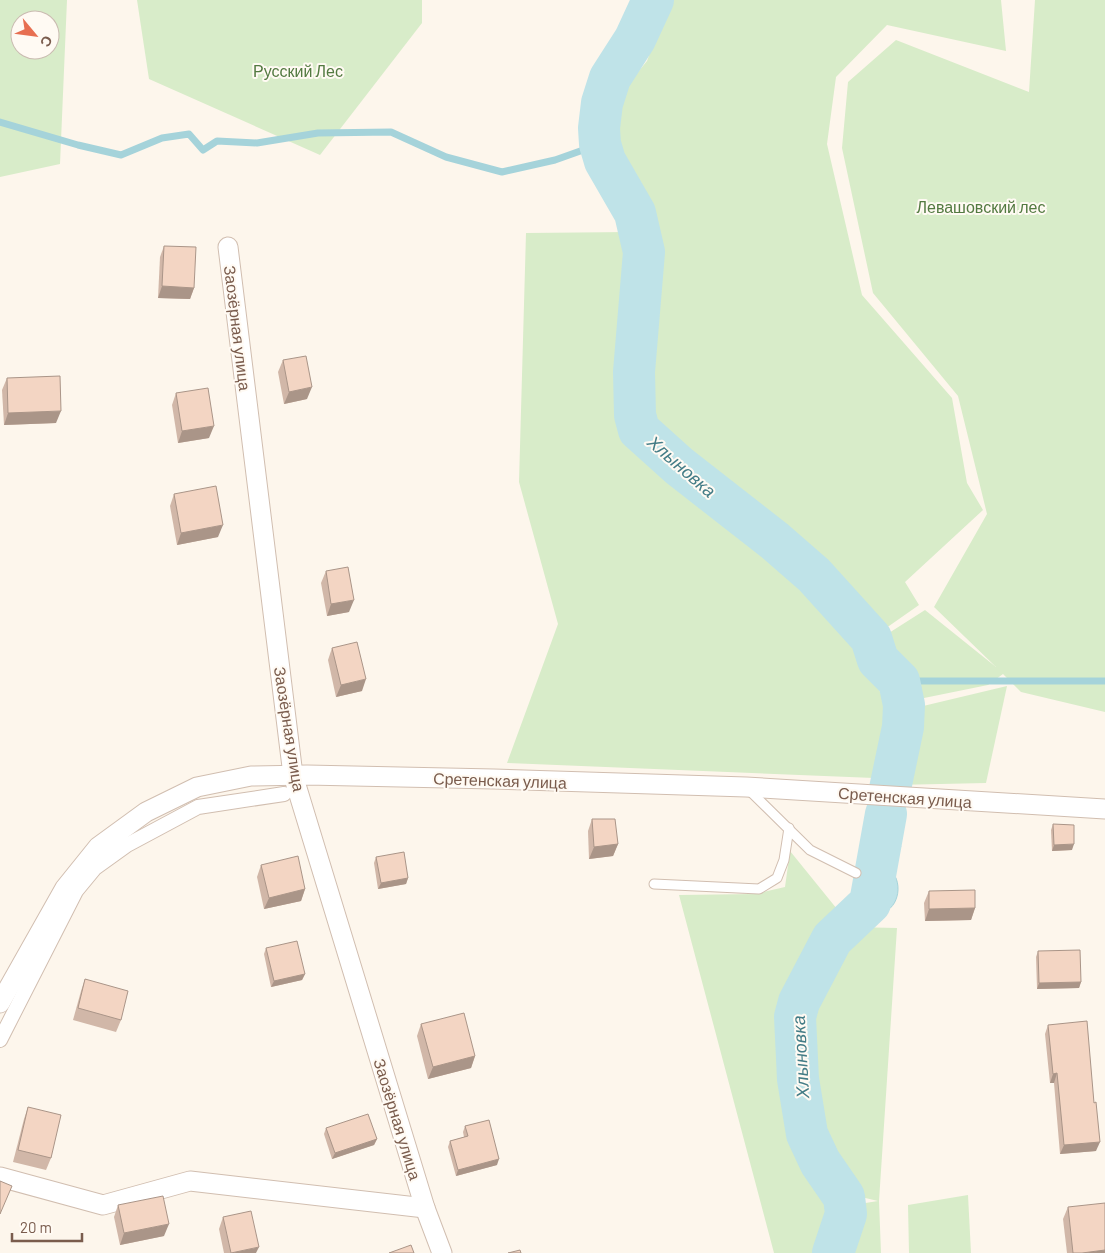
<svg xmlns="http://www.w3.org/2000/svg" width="1105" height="1253" font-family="Barlow,sans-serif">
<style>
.green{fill:#d8ecc9;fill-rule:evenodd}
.water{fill:#bfe3e8;stroke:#a5d3da}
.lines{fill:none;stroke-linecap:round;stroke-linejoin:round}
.stream{stroke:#a5d3da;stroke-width:7}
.river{stroke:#bfe3e8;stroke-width:42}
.service-casing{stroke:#d1beb0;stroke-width:11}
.pedestrian-casing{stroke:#d1beb0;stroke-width:16}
.minor-casing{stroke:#d1beb0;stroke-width:21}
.service{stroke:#fff;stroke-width:9}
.pedestrian{stroke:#fff;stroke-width:14}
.minor{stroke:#fff;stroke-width:19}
.wall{fill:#d1b7a8}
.shaded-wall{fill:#aa9588}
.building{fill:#f3d5c3;stroke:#aa9588}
.labels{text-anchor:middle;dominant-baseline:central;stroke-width:4;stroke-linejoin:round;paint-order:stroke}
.park-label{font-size:16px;fill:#537a41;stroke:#fffaf3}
.street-label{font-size:16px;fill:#7a5c4d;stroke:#fffaf3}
.water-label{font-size:18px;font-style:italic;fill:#437c86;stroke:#fffaf3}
</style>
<rect width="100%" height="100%" fill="#fdf6ec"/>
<g class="green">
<path d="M 0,0 L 67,0 L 60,164 L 0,177 ZM 20,20 L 50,20 L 50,50 L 20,50 Z"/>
<path d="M 137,0 L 422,0 L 422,23 L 320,155 L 149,79 Z"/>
<path d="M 669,0 L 1001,0 L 1006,51 L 887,25 L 836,77 L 827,144 L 862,295 L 952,398 L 967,483 L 983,510 L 905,582 L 919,605 L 879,633 L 791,532 L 766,525 L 731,487 L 701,475 L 671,449 L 649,424 L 642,380 L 647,343 L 648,288 L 656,259 L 653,233 L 641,182 L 612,153 L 616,99 L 647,61 Z"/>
<path d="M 1035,0 L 1105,0 L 1105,712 L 1021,692 L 1003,674 L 988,685 L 924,698 L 899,681 L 881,638 L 925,610 L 996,667 L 934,607 L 987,514 L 958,396 L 873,293 L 842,148 L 848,82 L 896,40 L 1029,92 Z"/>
<path d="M 629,232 L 623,397 L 628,433 L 723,510 L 846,619 L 889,711 L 874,778 L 507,763 L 558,624 L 519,482 L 526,233 Z"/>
<path d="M 1007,686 L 986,783 L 895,785 L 919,707 Z"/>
<path d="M 790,851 L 837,909 L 787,1016 L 799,1137 L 836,1202 L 815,1253 L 774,1253 L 679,895 L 755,894 L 785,887 Z"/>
<path d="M 852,927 L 897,928 L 879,1201 L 881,1253 L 843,1253 L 853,1205 L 878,1201 L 857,1196 L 821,1150 L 807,1111 L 804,1062 L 804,1026 L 809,991 L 841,948 Z"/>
<path d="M 968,1195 L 971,1253 L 909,1253 L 908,1205 Z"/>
</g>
<path class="water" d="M 901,846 L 887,867 C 889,870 893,873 895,876 C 904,893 892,919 872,911 L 867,919 L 858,913 L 870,882 L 873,863 L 880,849 Z"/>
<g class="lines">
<g class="stream">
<path d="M 0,122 L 78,145 L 121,155 L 162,138 L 189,134 L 203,150 L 217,141 L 257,143 L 318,133 L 391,132 L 446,157 L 502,172 L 555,160 L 600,144"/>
<path d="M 899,681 L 1105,681"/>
</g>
<g class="river">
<path d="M 653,0 L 635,39 L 610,78 L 602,103 L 599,128 L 600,144 L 605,161 L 635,213 L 644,252 L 634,372 L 635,415 L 639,430 L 679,466 L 775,541 L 814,575 L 871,638 L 878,660 L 899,681 L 904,705 L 903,727 L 890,789"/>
<path d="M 833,1253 L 846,1214 L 844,1197 L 820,1162 L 807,1134 L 798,1079 L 795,1017 L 799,1002 L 832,939 L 870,903 L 886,814"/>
</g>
<g class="service-casing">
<g id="service">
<path d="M 748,789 L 810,850 L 856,873"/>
<path d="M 654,884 L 759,889 L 777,878 L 784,860 L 789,828"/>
</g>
</g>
<g class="pedestrian-casing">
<path id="pedestrian" d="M 0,1040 L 76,891 L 95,868 L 127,845 L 198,807 L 284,794"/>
</g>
<g class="minor-casing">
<g id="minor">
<path d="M 228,247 L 293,775 L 425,1208 L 442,1253"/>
<path d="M 0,1003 L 65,888 L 98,847 L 146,812 L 197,787 L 251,776 L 307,775 L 494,779 L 746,787 L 1105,809"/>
<path d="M 0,1177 L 103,1205 L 190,1181 L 425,1208"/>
</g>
</g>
<use href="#service" class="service"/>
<use href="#pedestrian" class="pedestrian"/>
<use href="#minor" class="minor"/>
</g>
<g class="wall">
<path d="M 164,246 L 194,288 L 190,299 L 158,298 L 160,257 Z"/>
<path d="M 283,360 L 307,399 L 284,404 L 278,372 Z"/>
<path d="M 7,378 L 56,423 L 4,425 L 2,390 Z"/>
<path d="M 176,393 L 209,438 L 178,443 L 172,405 Z"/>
<path d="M 174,494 L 218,537 L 177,545 L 170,506 Z"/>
<path d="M 326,571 L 349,612 L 327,616 L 321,583 Z"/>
<path d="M 332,648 L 362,691 L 336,697 L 328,660 Z"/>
<path d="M 592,819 L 618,844 L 613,856 L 589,859 L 588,831 Z"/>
<path d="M 1053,824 L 1072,850 L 1052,851 L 1051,830 Z"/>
<path d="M 376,857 L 408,878 L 406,884 L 378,889 L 374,863 Z"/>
<path d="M 261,865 L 305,889 L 301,901 L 264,909 L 257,877 Z"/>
<path d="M 929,891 L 975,908 L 971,920 L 925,921 L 924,903 Z"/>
<path d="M 266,948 L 305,974 L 302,980 L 271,987 L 264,954 Z"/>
<path d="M 1038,951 L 1081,982 L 1079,988 L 1037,989 L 1036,957 Z"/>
<path d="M 85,979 L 121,1020 L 116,1032 L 73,1020 L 81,991 Z"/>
<path d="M 421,1024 L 475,1056 L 471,1068 L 428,1079 L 417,1036 Z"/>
<path d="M 1048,1025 L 1096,1151 L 1060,1154 L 1054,1083 L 1050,1083 L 1045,1034 Z"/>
<path d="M 28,1107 L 51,1158 L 46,1170 L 13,1162 L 24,1119 Z"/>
<path d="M 465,1126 L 497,1165 L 456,1176 L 448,1147 L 450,1141 L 464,1137 L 463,1132 Z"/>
<path d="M 326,1128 L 377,1139 L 374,1145 L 332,1159 L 324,1134 Z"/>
<path d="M 118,1205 L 164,1236 L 120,1245 L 114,1217 Z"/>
<path d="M 1068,1207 L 1105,1253 L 1067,1253 L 1063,1219 Z"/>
<path d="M 223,1217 L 256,1253 L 224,1253 L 219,1229 Z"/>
</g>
<g class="shaded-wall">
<path d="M 162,286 L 194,288 L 190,299 L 158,298 Z"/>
<path d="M 312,387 L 307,399 L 284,404 L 289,392 Z"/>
<path d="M 61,411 L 56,423 L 4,425 L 8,413 Z"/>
<path d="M 214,426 L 209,438 L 178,443 L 182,431 Z"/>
<path d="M 223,525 L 218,537 L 177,545 L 181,533 Z"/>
<path d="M 354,600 L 349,612 L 327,616 L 331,604 Z"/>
<path d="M 366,679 L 362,691 L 336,697 L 341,685 Z"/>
<path d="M 618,844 L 613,856 L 589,859 L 594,847 Z"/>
<path d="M 1074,844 L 1072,850 L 1052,851 L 1054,845 Z"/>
<path d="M 408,878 L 406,884 L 378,889 L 381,883 Z"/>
<path d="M 305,889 L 301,901 L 264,909 L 269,898 Z"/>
<path d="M 975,908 L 971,920 L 925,921 L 929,909 Z"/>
<path d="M 305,974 L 302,980 L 271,987 L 274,981 Z"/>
<path d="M 1081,982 L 1079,988 L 1037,989 L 1039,983 Z"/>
<path d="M 475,1056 L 471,1068 L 428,1079 L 433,1067 Z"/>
<path d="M 1057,1073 L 1054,1083 L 1050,1083 L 1053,1074 Z"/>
<path d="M 377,1139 L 374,1145 L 332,1159 L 335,1153 Z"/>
<path d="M 1100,1142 L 1096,1151 L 1060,1154 L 1064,1145 Z"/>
<path d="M 499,1159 L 497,1165 L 456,1176 L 458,1170 Z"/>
<path d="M 169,1224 L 164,1236 L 120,1245 L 124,1233 Z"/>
<path d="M 259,1247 L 256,1253 L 232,1253 Z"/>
<path d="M 1105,1250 L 1105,1253 L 1082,1253 Z"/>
</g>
<g class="building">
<path d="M 164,246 L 196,247 L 194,288 L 162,286 Z"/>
<path d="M 306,356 L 312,387 L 289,392 L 283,360 Z"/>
<path d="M 60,376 L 61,411 L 8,413 L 7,378 Z"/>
<path d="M 208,388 L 214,426 L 182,431 L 176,393 Z"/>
<path d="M 216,486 L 223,525 L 181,533 L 174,494 Z"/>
<path d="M 348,567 L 354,600 L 331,604 L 326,571 Z"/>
<path d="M 357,642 L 366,679 L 341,685 L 332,648 Z"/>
<path d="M 592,819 L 615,819 L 618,844 L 594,847 Z"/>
<path d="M 1053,824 L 1074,825 L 1074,844 L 1054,845 Z"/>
<path d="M 404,852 L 408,878 L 381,883 L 376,857 Z"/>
<path d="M 298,856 L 305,889 L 269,898 L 261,865 Z"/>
<path d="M 975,890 L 975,908 L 929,909 L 929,891 Z"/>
<path d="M 297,941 L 305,974 L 274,981 L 266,948 Z"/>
<path d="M 1080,950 L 1081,982 L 1039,983 L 1038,951 Z"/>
<path d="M 85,979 L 128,991 L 121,1020 L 78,1008 Z"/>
<path d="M 464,1013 L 475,1056 L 433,1067 L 421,1024 Z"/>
<path d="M 1087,1021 L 1094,1103 L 1096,1102 L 1100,1142 L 1064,1145 L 1057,1073 L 1053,1074 L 1048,1025 Z"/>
<path d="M 28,1107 L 61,1115 L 51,1158 L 18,1150 Z"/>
<path d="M 368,1114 L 377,1139 L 335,1153 L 326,1128 Z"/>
<path d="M 489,1120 L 499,1159 L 458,1170 L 450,1141 L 468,1136 L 465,1126 Z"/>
<path d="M 0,1181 L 12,1186 L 0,1214 Z"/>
<path d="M 163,1196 L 169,1224 L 124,1233 L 118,1205 Z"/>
<path d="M 1105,1203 L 1105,1250 L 1082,1253 L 1073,1253 L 1068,1207 Z"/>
<path d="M 251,1211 L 259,1247 L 231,1253 L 223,1217 Z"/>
<path d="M 411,1245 L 414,1253 L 389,1253 Z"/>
<path d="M 520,1250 L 521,1253 L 508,1253 Z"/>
</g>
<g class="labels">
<g class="park-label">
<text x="298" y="70">Русский Лес</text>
<text x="981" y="206">Левашовский лес</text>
</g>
<g class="street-label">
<text transform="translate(238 328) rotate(83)">Заозёрная улица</text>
<text transform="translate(290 729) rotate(81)">Заозёрная улица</text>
<text transform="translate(500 780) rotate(2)">Сретенская улица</text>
<text transform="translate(905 797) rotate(4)">Сретенская улица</text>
<text transform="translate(398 1119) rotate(73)">Заозёрная улица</text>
</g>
<g class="water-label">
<text transform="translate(682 466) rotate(41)">Хлыновка</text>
<text transform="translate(800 1057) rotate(-93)">Хлыновка</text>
</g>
</g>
<g transform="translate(35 35) rotate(119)"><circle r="24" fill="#fffaf3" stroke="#cabbb1"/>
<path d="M0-4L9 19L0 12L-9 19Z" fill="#e76f51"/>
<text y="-8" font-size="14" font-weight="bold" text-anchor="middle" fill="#7a5c4d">С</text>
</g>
<path d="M12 1233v8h70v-8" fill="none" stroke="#7a5c4d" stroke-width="2.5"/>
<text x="20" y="1233" font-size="15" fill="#7a5c4d" stroke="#fffaf3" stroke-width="4" paint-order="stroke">20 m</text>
</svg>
